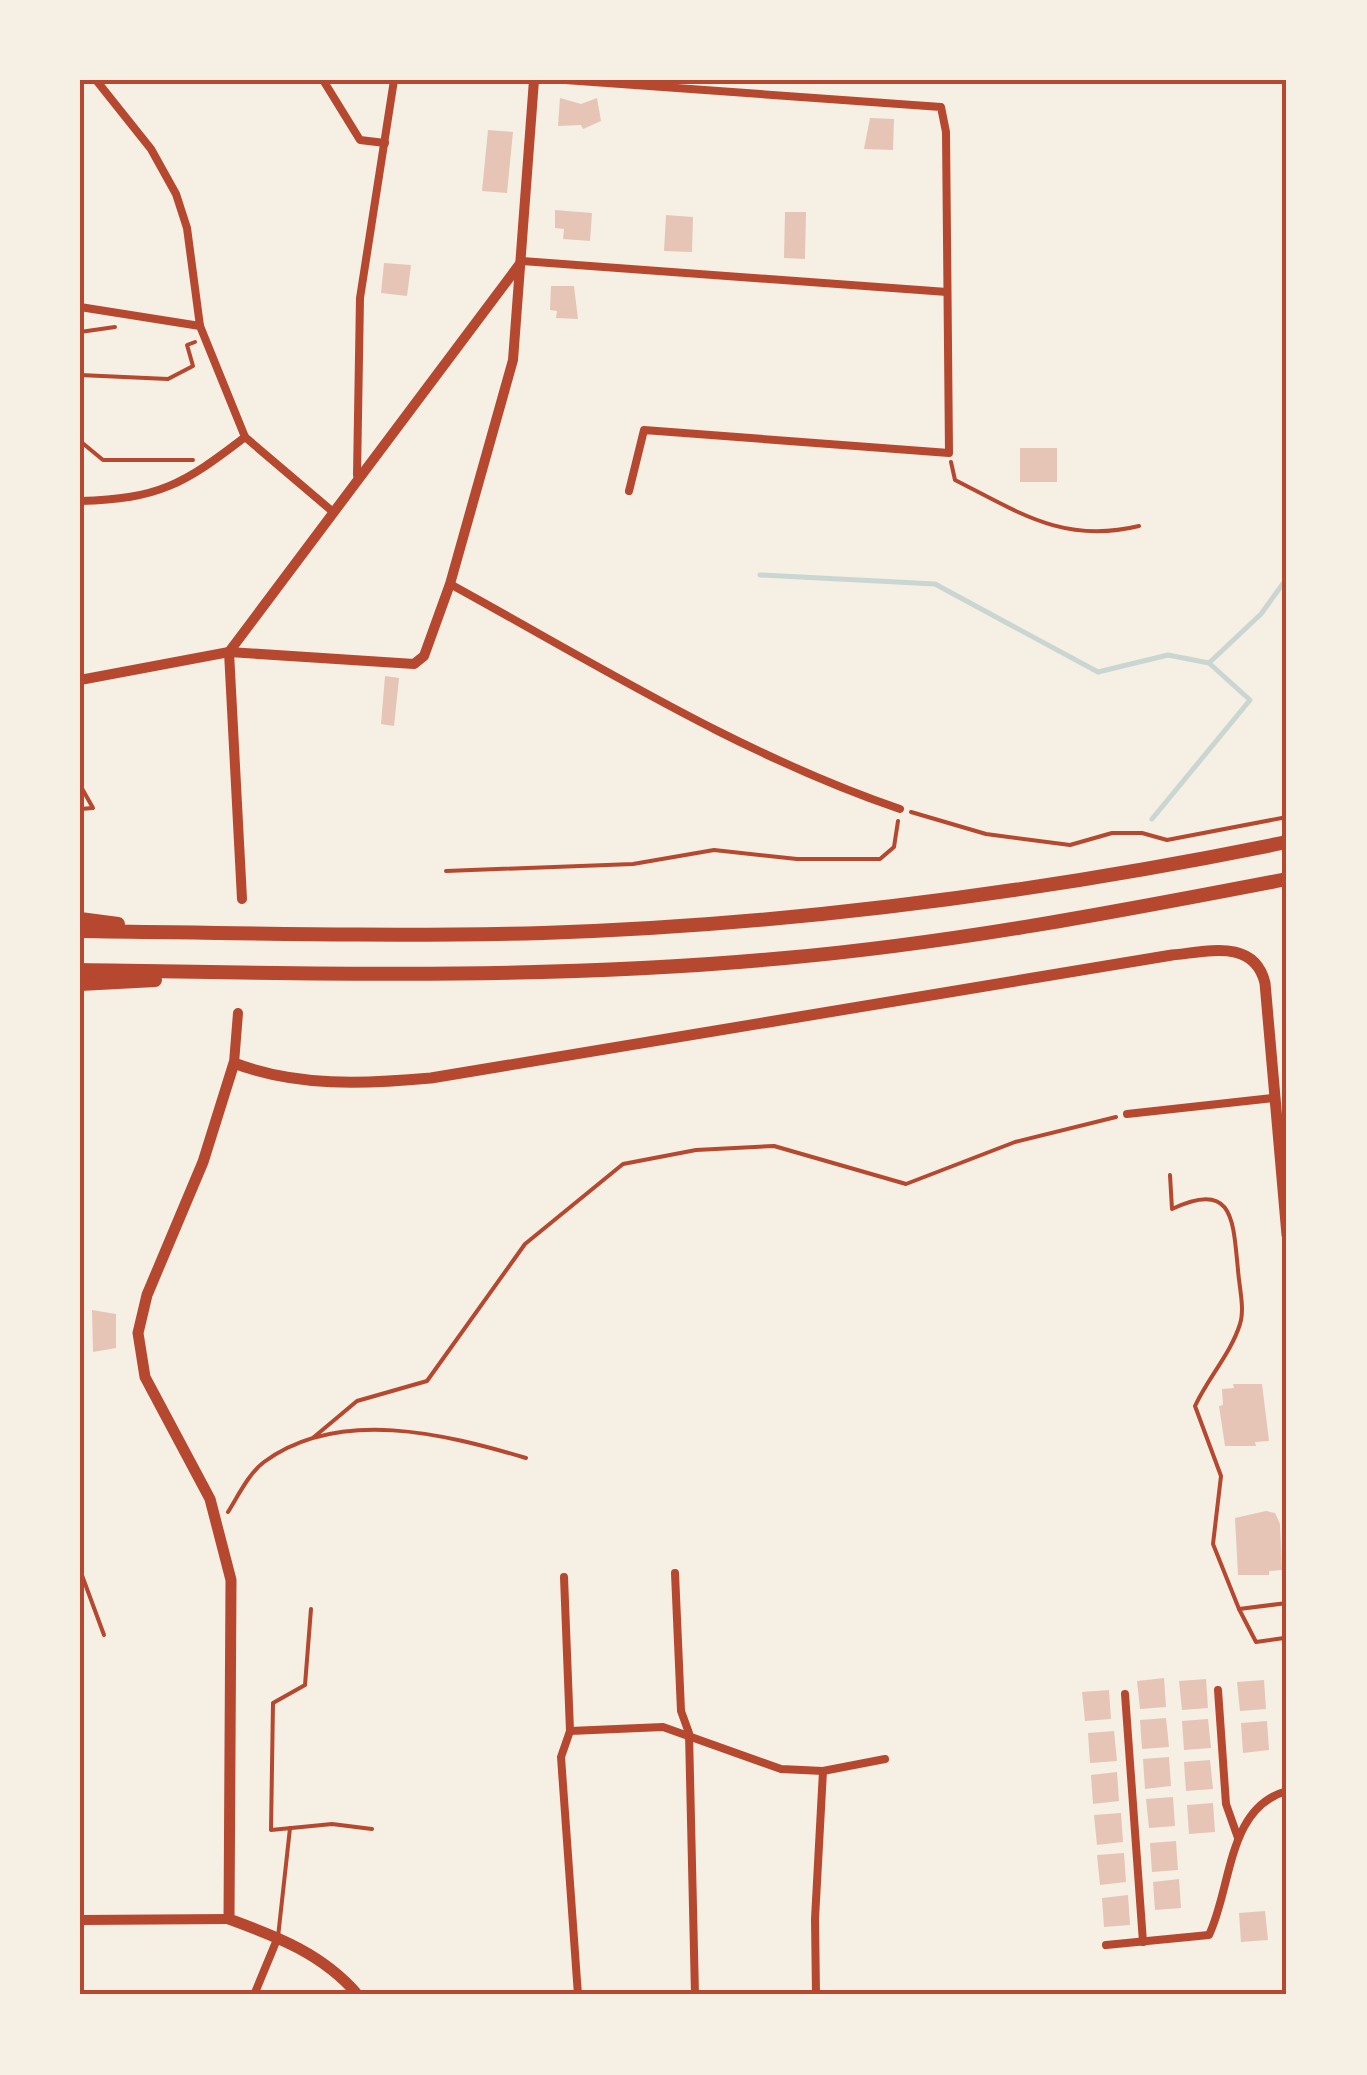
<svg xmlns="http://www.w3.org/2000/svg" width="1367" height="2075" font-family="'PT Sans Narrow',sans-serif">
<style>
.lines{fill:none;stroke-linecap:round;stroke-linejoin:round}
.stream{stroke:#c9d6d2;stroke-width:5}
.building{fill:#e6c5b7}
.path{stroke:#b5482f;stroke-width:4}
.service{stroke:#b5482f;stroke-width:4}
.minor{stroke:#b5482f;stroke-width:8}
.tertiary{stroke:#b5482f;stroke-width:10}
.secondary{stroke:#b5482f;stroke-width:11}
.motorway{stroke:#b5482f;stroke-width:14}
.neatline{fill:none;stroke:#b5482f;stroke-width:4}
</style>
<rect width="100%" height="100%" fill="#f6efe4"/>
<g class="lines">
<g class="stream">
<path d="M 760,575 L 935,584 L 1098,672 L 1168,655 L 1209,663 L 1250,700 L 1152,819"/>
<path d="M 1209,663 L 1261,614 L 1287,578"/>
</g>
</g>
<g class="building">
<path d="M 560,98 L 581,104 L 597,98 L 601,121 L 583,129 L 581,125 L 558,126 Z"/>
<path d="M 870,118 L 894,119 L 893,150 L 864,149 Z"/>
<path d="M 488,130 L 513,132 L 507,193 L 482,191 Z"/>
<path d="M 555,210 L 592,213 L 590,241 L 563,239 L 564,229 L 555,228 Z"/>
<path d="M 785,212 L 806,212 L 805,259 L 784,258 Z"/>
<path d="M 666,215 L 693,217 L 692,252 L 664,251 Z"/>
<path d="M 384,263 L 411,265 L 407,296 L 381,293 Z"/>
<path d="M 551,286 L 574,286 L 578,319 L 556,318 L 557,311 L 550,310 Z"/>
<rect x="1020" y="448" width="37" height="34"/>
<path d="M 385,676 L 399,678 L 394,726 L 381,724 Z"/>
<path d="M 92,1310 L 116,1314 L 116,1348 L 93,1352 Z"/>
<path d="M 1233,1384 L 1262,1384 L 1269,1441 L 1255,1442 L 1256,1446 L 1225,1446 L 1219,1406 L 1223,1405 L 1222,1389 L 1234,1388 Z"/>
<path d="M 1266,1511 L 1275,1513 L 1280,1524 L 1282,1570 L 1269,1571 L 1269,1575 L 1238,1575 L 1235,1518 Z"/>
<path d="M 1164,1678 L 1166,1707 L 1140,1709 L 1137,1681 Z"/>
<path d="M 1206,1679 L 1208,1708 L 1182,1710 L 1179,1681 Z"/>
<path d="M 1264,1680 L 1266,1709 L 1240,1711 L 1237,1682 Z"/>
<path d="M 1109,1690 L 1111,1719 L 1085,1721 L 1082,1692 Z"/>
<path d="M 1166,1718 L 1169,1747 L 1142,1749 L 1140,1720 Z"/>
<path d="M 1208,1719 L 1211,1748 L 1184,1750 L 1182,1721 Z"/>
<path d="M 1267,1721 L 1269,1750 L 1243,1753 L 1241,1723 Z"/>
<path d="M 1114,1731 L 1117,1761 L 1090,1763 L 1088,1733 Z"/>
<path d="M 1169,1757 L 1171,1786 L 1145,1789 L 1143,1759 Z"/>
<path d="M 1210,1760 L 1213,1789 L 1186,1791 L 1184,1762 Z"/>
<path d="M 1117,1772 L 1119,1801 L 1093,1804 L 1091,1775 Z"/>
<path d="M 1173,1797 L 1175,1826 L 1149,1828 L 1146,1799 Z"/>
<path d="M 1213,1803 L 1215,1832 L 1189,1834 L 1187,1805 Z"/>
<path d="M 1121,1813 L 1123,1842 L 1097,1845 L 1094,1815 Z"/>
<path d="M 1176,1841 L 1178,1870 L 1152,1872 L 1150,1843 Z"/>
<path d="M 1124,1853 L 1126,1882 L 1100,1885 L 1097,1855 Z"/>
<path d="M 1179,1879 L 1181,1908 L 1155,1910 L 1153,1882 Z"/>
<path d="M 1128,1895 L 1130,1925 L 1104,1927 L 1102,1898 Z"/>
<path d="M 1265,1911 L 1268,1940 L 1241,1942 L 1239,1913 Z"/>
</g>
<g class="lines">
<g class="path">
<path d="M 80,332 L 115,327"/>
<path d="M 80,375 L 168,379 L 193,366 L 187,345 L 195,342"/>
<path d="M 80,441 L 103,460 L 193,460"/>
<path d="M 951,462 L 955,480 C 1020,513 1064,544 1139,526"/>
<path d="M 911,812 L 986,834 L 1070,845 L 1112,833 L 1142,833 L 1167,840 L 1287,817"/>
<path d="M 446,871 L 633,864 L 714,850 L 797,859 L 880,859 L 894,847 L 898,821"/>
<path d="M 314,1437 L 357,1401 L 427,1381 L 525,1244 L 623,1164 L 696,1150 L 774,1146 L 906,1184 L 1015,1142 L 1116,1117"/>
<path d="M 228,1512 C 238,1496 249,1473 264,1462 C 339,1407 445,1434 526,1458"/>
<path d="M 80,1570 L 104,1635"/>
</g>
<g class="service">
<path d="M 80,785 L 93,808 L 80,809"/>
<path d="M 1170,1175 L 1172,1209 C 1234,1179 1233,1221 1238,1270 C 1239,1286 1245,1309 1240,1324 C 1231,1353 1208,1378 1195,1406 L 1221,1476 L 1213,1544 L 1239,1609"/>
<path d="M 311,1609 L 305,1685 L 273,1703 L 271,1830 L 332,1824 L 372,1829"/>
<path d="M 1284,1638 L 1256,1642 L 1239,1609 L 1287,1603"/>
<path d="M 278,1937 L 290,1828"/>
</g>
<g class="minor">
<path d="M 96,80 L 151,149 L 176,194 L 187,228 L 200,326 L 245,437 L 332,511"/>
<path d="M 323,80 L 360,140 L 385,143"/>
<path d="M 565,80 L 941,107 L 946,132 L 949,453 L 644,430 L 629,491"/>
<path d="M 522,261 L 947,292"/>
<path d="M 80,307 L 200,326"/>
<path d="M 357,475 L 360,298 L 394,80"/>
<path d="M 80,501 C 159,499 184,484 245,437"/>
<path d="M 450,584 C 596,664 741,755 900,809"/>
<path d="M 1127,1114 L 1273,1098"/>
<path d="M 675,1573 L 681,1711 L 689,1733 L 695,1995"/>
<path d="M 564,1577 L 570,1731"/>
<path d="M 1218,1690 L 1226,1804 L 1238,1838"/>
<path d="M 1125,1694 L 1143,1942"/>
<path d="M 570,1731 L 663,1727 L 781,1769 L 823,1771 L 885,1759"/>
<path d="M 570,1731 L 561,1757 L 578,1995"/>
<path d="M 1106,1945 L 1209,1935 C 1232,1887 1227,1807 1287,1791"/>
<path d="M 254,1995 L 278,1937"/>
<path d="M 816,1995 L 815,1919 L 823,1771"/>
</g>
<g class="tertiary">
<path d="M 229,652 L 522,261"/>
<path d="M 229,652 L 242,899"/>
<path d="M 80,680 L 229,652 L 414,664 L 424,656 L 450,584 L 513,360 L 534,80"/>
<path d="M 234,1063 L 238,1013"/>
<path d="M 80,1920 L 229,1919"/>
</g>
<path class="secondary" d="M 358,1995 C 323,1954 278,1937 229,1919 L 231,1580 L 210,1499 L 145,1377 L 138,1333 L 147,1295 L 203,1162 L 234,1063 C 296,1087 365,1084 431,1078 L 1172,955 C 1207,952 1254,938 1265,983 L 1287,1235"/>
<g class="motorway">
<path d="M 80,919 L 118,924"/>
<path d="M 80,931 C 234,933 389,937 543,933 C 793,925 1042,892 1287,842"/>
<path d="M 80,970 C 315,974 551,980 785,958 C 954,943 1121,911 1287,879"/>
<path d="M 80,984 L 155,980"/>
</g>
</g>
<rect width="1367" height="2075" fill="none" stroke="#f6efe4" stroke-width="165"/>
<rect x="82" y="82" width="1202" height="1910" class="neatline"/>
</svg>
